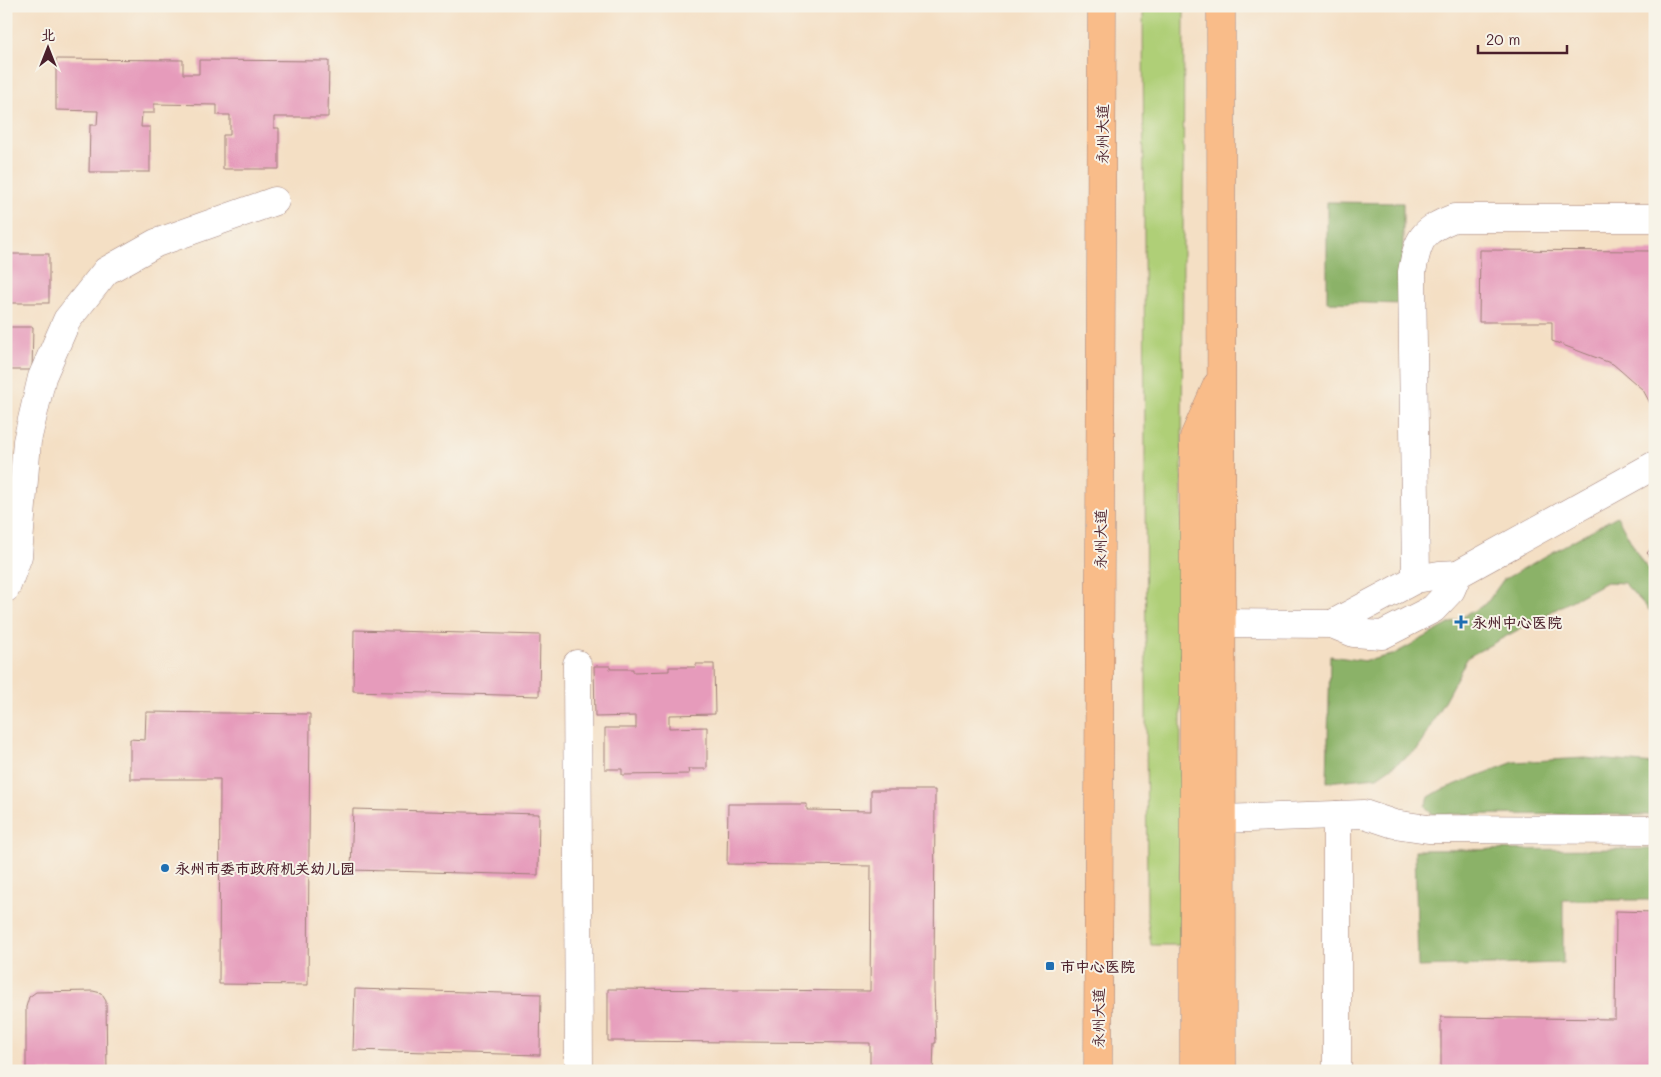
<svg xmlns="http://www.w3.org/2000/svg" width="1661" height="1077" font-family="Mali,'LXGW WenKai TC',sans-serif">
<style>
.green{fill:#afcf77;stroke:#7c7751}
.forest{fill:#8bb268;stroke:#6a684a}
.building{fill:#e69bbb}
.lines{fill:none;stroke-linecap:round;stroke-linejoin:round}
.minor-casing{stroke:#9f7f78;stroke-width:29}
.major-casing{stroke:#9f7f78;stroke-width:29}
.minor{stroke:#fff;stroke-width:28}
.major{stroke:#f9bc89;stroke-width:28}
.poi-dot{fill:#1f6fb2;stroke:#f7f3e8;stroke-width:2}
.labels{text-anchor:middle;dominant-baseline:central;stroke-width:4;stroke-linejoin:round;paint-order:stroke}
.street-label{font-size:15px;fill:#4a1f2b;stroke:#f7f3e8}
.poi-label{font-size:15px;font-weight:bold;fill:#4a1f2b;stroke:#f7f3e8;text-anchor:start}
</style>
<rect width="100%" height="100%" fill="#f7f3e8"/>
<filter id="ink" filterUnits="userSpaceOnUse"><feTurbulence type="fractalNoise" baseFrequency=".02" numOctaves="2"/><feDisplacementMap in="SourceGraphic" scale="10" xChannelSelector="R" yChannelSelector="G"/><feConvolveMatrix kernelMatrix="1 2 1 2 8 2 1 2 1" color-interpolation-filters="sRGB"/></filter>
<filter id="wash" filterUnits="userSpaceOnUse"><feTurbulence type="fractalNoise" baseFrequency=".0096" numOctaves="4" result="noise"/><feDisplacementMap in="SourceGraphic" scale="20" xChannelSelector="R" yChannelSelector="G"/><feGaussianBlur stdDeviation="1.12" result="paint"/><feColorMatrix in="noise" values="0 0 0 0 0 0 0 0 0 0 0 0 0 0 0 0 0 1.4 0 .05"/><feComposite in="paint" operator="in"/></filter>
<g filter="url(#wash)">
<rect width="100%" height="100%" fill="#f4dfc4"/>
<path class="green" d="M 1143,6 L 1184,6 L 1180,945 L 1151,945 L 1147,915 Z"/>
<g class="forest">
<path d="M 1327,202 L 1403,203 L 1403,304 L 1327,302 Z"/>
<path d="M 1617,516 L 1641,560 L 1655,578 L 1655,616 L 1624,583 L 1606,582 L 1468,657 L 1418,749 L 1377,777 L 1327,782 L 1330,656 L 1366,661 L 1392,655 L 1486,604 L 1503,580 Z"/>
<path d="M 1585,758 L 1655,764 L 1655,815 L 1432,814 L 1425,806 L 1429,797 L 1441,790 L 1514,762 Z"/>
<path d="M 1655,849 L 1655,900 L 1563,900 L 1563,963 L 1418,967 L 1415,850 Z"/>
</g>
<g id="blocks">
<g class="building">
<path d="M 56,59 L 183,60 L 183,74 L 199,74 L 199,60 L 329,61 L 328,117 L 274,117 L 274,128 L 279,128 L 279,169 L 223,169 L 223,135 L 230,135 L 230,115 L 217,115 L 217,105 L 154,104 L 154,113 L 142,113 L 141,127 L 150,127 L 150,172 L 89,172 L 90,125 L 97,125 L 98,111 L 56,110 Z"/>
<path d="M 1480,250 L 1655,251 L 1655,412 L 1643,390 L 1613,364 L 1552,341 L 1552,322 L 1479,322 Z"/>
<rect x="6" y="254" width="43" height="49"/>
<path d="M 6,327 L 33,327 L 32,370 L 6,370 Z"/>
<path d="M 1655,544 L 1655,562 L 1647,553 Z"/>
<path d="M 354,630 L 540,635 L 539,696 L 353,691 Z"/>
<path d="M 696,664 L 714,664 L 715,714 L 669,715 L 669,728 L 707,727 L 707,769 L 688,769 L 689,774 L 622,775 L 622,769 L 605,769 L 605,728 L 636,728 L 636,716 L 595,717 L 594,666 L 610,666 L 610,669 L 633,669 L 633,672 L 669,671 L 669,667 L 696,667 Z"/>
<path d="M 146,712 L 310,714 L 308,985 L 219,984 L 220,779 L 130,779 L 130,739 L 145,740 Z"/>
<path d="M 871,790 L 935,790 L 934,991 L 936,1043 L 934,1043 L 933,1071 L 870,1071 L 870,1043 L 608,1041 L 608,989 L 870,991 L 871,866 L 727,864 L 728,804 L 807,804 L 807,810 L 871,811 Z"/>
<path d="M 353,809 L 539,814 L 538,875 L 351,870 Z"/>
<path d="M 1616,911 L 1655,912 L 1655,1071 L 1441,1071 L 1441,1017 L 1615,1019 Z"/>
<path d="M 355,989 L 541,994 L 540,1055 L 353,1050 Z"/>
<path d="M 93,991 L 101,993 L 106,1001 L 107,1071 L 26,1071 L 26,1007 L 29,997 L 36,992 Z"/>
</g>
</g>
</g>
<g filter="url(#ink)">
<use href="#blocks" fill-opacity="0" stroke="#9f7f78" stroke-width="1"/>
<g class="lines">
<g class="minor-casing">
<g id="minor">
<path d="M 1416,579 L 1412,272 C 1418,239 1421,231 1454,218 L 1655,218"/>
<path d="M 6,588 L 18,556 L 27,441 L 42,377 L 67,320 L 106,271 L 156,243 L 275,201"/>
<path d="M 1222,623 L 1332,624 L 1354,633 L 1382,635 L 1433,609 L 1451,590 L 1458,574 L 1655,465"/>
<path d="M 1332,624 L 1416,579 L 1439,575 L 1458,574"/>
<path d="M 577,664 L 579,1071"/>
<path d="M 1222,819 L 1364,814 L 1394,824 L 1428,829 L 1655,830"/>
<path d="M 1337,1071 L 1337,815"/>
</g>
</g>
<g class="major-casing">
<g id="major">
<path d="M 1221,6 L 1222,1071"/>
<path d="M 1098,1071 L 1102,6"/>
<path d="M 1194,1071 L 1194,437 L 1217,385"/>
</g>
</g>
<use href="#minor" class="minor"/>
<use href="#major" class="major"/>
</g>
</g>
<g class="poi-dot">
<path d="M1458.5 614.5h5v5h5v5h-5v5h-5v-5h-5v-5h5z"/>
<circle cx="165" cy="868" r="5"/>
<rect x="1045" y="961" width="10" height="10" rx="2.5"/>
</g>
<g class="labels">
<g class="street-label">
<text transform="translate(1102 134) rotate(-90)">永州大道</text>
<text transform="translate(1100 539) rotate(-90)">永州大道</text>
<text transform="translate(1098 1018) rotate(-90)">永州大道</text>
</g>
<g class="poi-label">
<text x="1472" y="622">永州中心医院</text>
<text x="175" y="868">永州市委市政府机关幼儿园</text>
<text x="1060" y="966">市中心医院</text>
</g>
</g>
<rect width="1661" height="1077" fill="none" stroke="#f7f3e8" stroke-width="25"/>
<g transform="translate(48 48)" stroke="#f7f3e8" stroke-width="4" paint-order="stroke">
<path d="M0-4L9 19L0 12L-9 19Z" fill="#4a1f2b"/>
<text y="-8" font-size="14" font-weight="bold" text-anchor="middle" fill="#4a1f2b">北</text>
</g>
<path d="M1478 45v8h89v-8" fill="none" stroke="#4a1f2b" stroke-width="2.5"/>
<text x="1486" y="45" font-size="15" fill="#4a1f2b" stroke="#f7f3e8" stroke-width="4" paint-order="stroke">20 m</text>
</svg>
